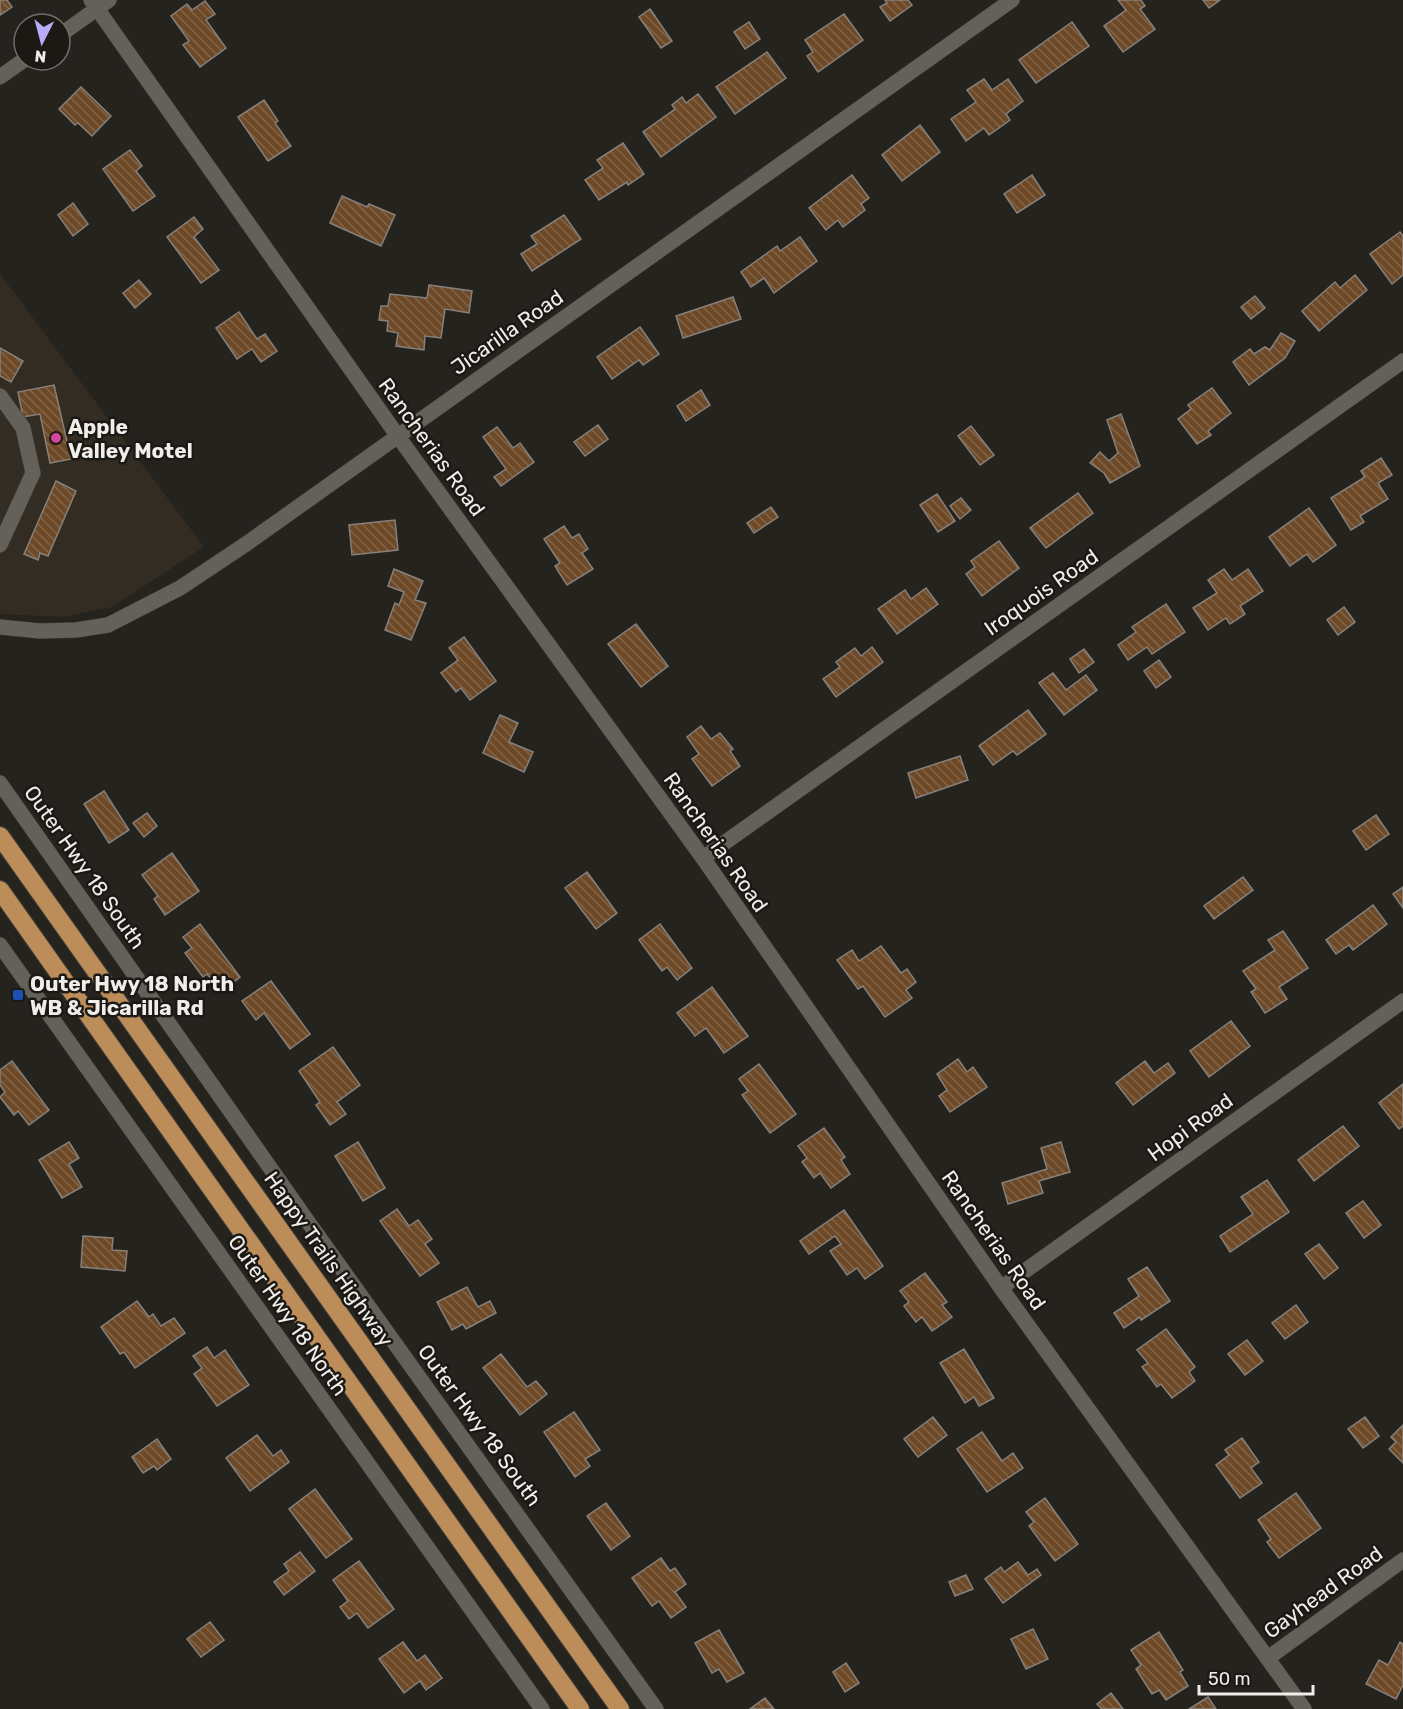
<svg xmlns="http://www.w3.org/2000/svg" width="1403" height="1709" font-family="Rubik,sans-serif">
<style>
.built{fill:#322c22}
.building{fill:url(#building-back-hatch);stroke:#86817c;stroke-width:1.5}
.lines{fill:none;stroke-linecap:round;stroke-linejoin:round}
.minor-casing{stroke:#403e3a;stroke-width:16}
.major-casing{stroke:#403e3a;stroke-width:20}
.minor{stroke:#64615b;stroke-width:15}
.major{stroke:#bc8d59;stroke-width:18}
.hotel-dot{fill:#d1479c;stroke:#1c1915;stroke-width:2}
.transit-dot{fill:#1a4fb4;stroke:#1c1915;stroke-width:2}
.labels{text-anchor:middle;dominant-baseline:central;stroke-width:5;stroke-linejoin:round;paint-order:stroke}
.street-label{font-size:21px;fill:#f0eeeb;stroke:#1c1915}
.poi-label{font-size:21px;font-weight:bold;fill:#f0eeeb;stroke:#1c1915;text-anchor:start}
</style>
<defs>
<pattern id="building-back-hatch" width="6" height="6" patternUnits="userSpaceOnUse" patternTransform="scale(1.5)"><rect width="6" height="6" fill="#6d4927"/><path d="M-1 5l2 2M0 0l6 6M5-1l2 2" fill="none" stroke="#826446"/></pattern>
</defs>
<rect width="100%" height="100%" fill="#25231e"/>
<path class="built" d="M 0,274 L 204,547 L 112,607 L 63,617 L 0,614 Z"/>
<g class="building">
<path d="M 0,0 L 7,0 L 12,7 L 0,15 Z"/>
<path d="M 885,0 L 908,0 L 912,5 L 890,21 L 880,7 L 887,3 Z"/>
<path d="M 1118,0 L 1141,0 L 1145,6 L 1140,9 L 1155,29 L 1123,52 L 1104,26 L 1126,10 Z"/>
<path d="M 1203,0 L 1220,0 L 1209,8 Z"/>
<path d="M 205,1 L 215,14 L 206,20 L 226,48 L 200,67 L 183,45 L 189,41 L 171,16 L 187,4 L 192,10 Z"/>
<path d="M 650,9 L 672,41 L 661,48 L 639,17 Z"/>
<path d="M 844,14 L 863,40 L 818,72 L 807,56 L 813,52 L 805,40 Z"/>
<path d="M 749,22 L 760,39 L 745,49 L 734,32 Z"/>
<path d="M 1072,22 L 1089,46 L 1036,83 L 1019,60 Z"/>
<path d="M 767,52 L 786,78 L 735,114 L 716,87 Z"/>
<path d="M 984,79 L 992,90 L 1008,79 L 1023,101 L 1006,114 L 1010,120 L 989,135 L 984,128 L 966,141 L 951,119 L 976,102 L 967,90 Z"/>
<path d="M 81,87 L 111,116 L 92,136 L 78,123 L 75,125 L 59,109 Z"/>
<path d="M 698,94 L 716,117 L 661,157 L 643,132 L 675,109 L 672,105 L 682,97 L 686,103 Z"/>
<path d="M 264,100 L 278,121 L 275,123 L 291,146 L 268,161 L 238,117 Z"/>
<path d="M 920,125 L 940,152 L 902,181 L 882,155 Z"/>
<path d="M 623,143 L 644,174 L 628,185 L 627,182 L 599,200 L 585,180 L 603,168 L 597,160 Z"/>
<path d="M 130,150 L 142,166 L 136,171 L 155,196 L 133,211 L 103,169 Z"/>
<path d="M 852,175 L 869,198 L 861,204 L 865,210 L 843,227 L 838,220 L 826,230 L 809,208 Z"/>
<path d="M 1032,175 L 1045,195 L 1017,213 L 1004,194 Z"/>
<path d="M 342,196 L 367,207 L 369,204 L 395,215 L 381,246 L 330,223 Z"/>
<path d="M 73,203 L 88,224 L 73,236 L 58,215 Z"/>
<path d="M 564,215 L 581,239 L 532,271 L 521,254 L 537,244 L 531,236 Z"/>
<path d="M 194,217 L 203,229 L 194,237 L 219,270 L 201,283 L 167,237 Z"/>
<path d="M 1400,232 L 1403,236 L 1403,275 L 1392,284 L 1370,254 Z"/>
<path d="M 800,237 L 817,261 L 774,293 L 764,278 L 751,287 L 741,272 L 777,246 L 780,251 Z"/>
<path d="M 1355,275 L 1367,290 L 1319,331 L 1302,311 L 1335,282 L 1340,288 Z"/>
<path d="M 139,280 L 151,294 L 135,308 L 123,293 Z"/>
<path d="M 429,285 L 472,291 L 469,313 L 445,309 L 441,338 L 425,336 L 424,350 L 396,346 L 398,333 L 387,331 L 388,321 L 379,320 L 381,306 L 388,306 L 390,294 L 427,298 Z"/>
<path d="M 1255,296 L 1265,308 L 1251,319 L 1241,307 Z"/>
<path d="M 733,297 L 741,319 L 683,338 L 676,316 Z"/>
<path d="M 239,312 L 257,339 L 265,334 L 277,351 L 261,362 L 252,349 L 237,359 L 216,328 Z"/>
<path d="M 640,327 L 659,354 L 643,365 L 639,360 L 612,379 L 597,357 Z"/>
<path d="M 1281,333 L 1295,341 L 1285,358 L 1249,385 L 1233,362 L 1250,349 L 1254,354 L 1265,347 L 1270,350 Z"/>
<path d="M 0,348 L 23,361 L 11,382 L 0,376 Z"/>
<path d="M 54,385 L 71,459 L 50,463 L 40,414 L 23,417 L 18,392 Z"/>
<path d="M 1212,388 L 1231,413 L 1208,431 L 1211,435 L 1197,444 L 1178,419 L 1191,409 L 1188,405 Z"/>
<path d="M 701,390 L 710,405 L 686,421 L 677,406 Z"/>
<path d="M 1121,414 L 1140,466 L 1110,483 L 1104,473 L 1090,463 L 1100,452 L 1109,461 L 1118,453 L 1107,420 Z"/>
<path d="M 598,425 L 608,439 L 585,456 L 574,442 Z"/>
<path d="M 971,426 L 994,455 L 980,465 L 958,436 Z"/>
<path d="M 497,427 L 513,448 L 520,443 L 534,462 L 501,486 L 494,477 L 506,469 L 483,437 Z"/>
<path d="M 1381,458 L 1392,475 L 1378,483 L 1388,499 L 1360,516 L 1364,522 L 1351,530 L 1331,498 L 1365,477 L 1361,471 Z"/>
<path d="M 56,481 L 76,491 L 48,556 L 40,553 L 38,560 L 24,554 Z"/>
<path d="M 1078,493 L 1093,513 L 1046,548 L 1030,528 Z"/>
<path d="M 937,494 L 955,521 L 938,532 L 920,505 Z"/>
<path d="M 961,498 L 971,510 L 960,519 L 950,506 Z"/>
<path d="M 771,507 L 778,517 L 754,533 L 747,523 Z"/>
<path d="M 1309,508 L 1336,545 L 1313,562 L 1307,554 L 1290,566 L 1269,537 Z"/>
<path d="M 395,520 L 398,550 L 352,555 L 349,525 Z"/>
<path d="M 564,526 L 572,538 L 579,534 L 588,549 L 582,553 L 593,569 L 567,585 L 555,566 L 560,563 L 544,539 Z"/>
<path d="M 999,541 L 1019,568 L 982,596 L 966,574 L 975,567 L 971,561 Z"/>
<path d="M 394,569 L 423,581 L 415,600 L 426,603 L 411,640 L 385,630 L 395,603 L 399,605 L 404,592 L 388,586 Z"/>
<path d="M 1224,569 L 1232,580 L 1248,569 L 1263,591 L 1240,606 L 1245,614 L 1230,624 L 1226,618 L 1208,630 L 1193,608 L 1217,593 L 1208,580 Z"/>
<path d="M 926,588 L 938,604 L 897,634 L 878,609 L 905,590 L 911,599 Z"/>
<path d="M 1166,604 L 1185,632 L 1152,654 L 1147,647 L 1128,660 L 1118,645 L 1136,632 L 1132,627 Z"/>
<path d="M 1344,607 L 1355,622 L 1338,635 L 1327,620 Z"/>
<path d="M 636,624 L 668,666 L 641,687 L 608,644 Z"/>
<path d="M 464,637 L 496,681 L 470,700 L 461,688 L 456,692 L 441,673 L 458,660 L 449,648 Z"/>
<path d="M 872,647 L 883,662 L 836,697 L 823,679 L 840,667 L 836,662 L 855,648 L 861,656 Z"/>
<path d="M 1084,649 L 1094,662 L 1079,673 L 1070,659 Z"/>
<path d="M 1159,660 L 1171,677 L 1156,688 L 1144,671 Z"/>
<path d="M 1053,673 L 1066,690 L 1086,675 L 1097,690 L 1064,715 L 1039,683 Z"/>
<path d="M 1028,710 L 1046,734 L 1017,755 L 1013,751 L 993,765 L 979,746 Z"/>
<path d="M 500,715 L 518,723 L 509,742 L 533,752 L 524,772 L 483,753 Z"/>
<path d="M 701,726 L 711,739 L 720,733 L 733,749 L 730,751 L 740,766 L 712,786 L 692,759 L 699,754 L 687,737 Z"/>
<path d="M 960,756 L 968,780 L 916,798 L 908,773 Z"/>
<path d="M 104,791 L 129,830 L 109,843 L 84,804 Z"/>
<path d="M 147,813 L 157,826 L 144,837 L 133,823 Z"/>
<path d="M 1376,815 L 1389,834 L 1366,850 L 1353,831 Z"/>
<path d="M 172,853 L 199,891 L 165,915 L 154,899 L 158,896 L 142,875 Z"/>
<path d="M 587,872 L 617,913 L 596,929 L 565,888 Z"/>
<path d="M 1243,877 L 1253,890 L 1214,919 L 1204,906 Z"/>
<path d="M 1403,887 L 1403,908 L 1393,894 Z"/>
<path d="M 1373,905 L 1387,924 L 1353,950 L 1349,945 L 1336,954 L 1326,940 Z"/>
<path d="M 200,924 L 240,977 L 221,992 L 207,974 L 203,977 L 185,953 L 192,948 L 183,937 Z"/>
<path d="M 660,924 L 692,968 L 677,980 L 667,967 L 662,971 L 639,940 Z"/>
<path d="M 1283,931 L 1308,968 L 1279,987 L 1287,999 L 1265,1013 L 1251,992 L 1256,989 L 1243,971 L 1275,950 L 1268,940 Z"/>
<path d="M 881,946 L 901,973 L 907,969 L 916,982 L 906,990 L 912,998 L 885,1017 L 863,986 L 858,989 L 837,960 L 852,950 L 859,961 Z"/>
<path d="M 271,981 L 310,1034 L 290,1049 L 264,1013 L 256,1020 L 242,1001 Z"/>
<path d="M 712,987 L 748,1036 L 724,1053 L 706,1028 L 695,1036 L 677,1013 Z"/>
<path d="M 1231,1021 L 1250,1046 L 1209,1077 L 1190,1051 Z"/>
<path d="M 333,1047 L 360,1085 L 337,1102 L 346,1114 L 330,1125 L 316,1105 L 320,1102 L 299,1071 Z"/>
<path d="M 958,1059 L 967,1072 L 973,1067 L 987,1087 L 950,1112 L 939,1096 L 947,1090 L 937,1074 Z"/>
<path d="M 12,1061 L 49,1110 L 29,1125 L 18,1111 L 14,1115 L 0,1097 L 5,1092 L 0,1085 L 0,1070 Z"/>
<path d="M 1145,1061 L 1154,1073 L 1168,1063 L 1175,1073 L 1133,1105 L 1116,1083 Z"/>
<path d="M 759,1064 L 796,1114 L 770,1133 L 742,1095 L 748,1091 L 739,1079 Z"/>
<path d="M 1403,1084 L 1403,1126 L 1399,1129 L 1379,1103 Z"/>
<path d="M 1343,1126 L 1359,1146 L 1314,1181 L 1298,1160 Z"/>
<path d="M 824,1128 L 845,1157 L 841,1160 L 850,1174 L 831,1188 L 820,1173 L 814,1178 L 802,1162 L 807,1158 L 798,1146 Z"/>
<path d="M 69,1142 L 79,1158 L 69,1164 L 82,1187 L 62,1198 L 39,1160 Z"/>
<path d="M 358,1142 L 385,1188 L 363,1201 L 335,1156 Z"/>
<path d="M 1061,1142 L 1070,1172 L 1039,1181 L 1043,1193 L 1008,1204 L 1002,1183 L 1047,1169 L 1041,1148 Z"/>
<path d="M 1267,1180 L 1289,1212 L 1230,1252 L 1220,1236 L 1253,1214 L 1241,1197 Z"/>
<path d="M 1363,1201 L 1381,1225 L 1364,1238 L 1346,1213 Z"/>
<path d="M 397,1209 L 409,1226 L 418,1220 L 432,1239 L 425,1244 L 439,1263 L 420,1276 L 380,1221 Z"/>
<path d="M 844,1210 L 883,1266 L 865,1279 L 857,1268 L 847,1275 L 830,1251 L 841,1244 L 835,1236 L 809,1254 L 800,1241 Z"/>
<path d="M 83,1236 L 113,1238 L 112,1250 L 127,1251 L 125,1271 L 81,1267 Z"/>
<path d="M 1319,1244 L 1338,1268 L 1324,1279 L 1305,1254 Z"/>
<path d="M 1147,1267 L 1170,1301 L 1141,1320 L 1140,1317 L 1124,1328 L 1114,1313 L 1139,1296 L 1128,1279 Z"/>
<path d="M 925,1273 L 947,1302 L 942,1305 L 952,1317 L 932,1331 L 922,1317 L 916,1322 L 904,1306 L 909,1302 L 900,1291 Z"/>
<path d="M 467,1287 L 478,1307 L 490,1301 L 496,1313 L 466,1329 L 463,1324 L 452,1330 L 437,1302 Z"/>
<path d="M 137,1301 L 149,1317 L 153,1314 L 161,1326 L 174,1318 L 185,1333 L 135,1368 L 124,1352 L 120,1354 L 101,1327 Z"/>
<path d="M 1296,1305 L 1308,1322 L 1285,1339 L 1272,1323 Z"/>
<path d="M 1166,1329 L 1195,1367 L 1189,1372 L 1195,1381 L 1172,1398 L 1161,1384 L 1157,1387 L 1142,1367 L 1148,1363 L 1137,1350 Z"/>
<path d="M 1247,1340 L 1263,1361 L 1245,1375 L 1228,1354 Z"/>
<path d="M 207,1347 L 214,1358 L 225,1350 L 249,1385 L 217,1406 L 194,1374 L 202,1368 L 193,1356 Z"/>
<path d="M 964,1349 L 994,1398 L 979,1406 L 974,1397 L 965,1403 L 940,1363 Z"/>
<path d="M 501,1354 L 527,1387 L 536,1381 L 547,1394 L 520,1415 L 483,1368 Z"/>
<path d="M 574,1412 L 600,1450 L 585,1459 L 590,1466 L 575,1477 L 544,1432 Z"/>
<path d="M 933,1417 L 947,1435 L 918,1457 L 904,1439 Z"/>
<path d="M 1365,1417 L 1379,1436 L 1363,1448 L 1348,1429 Z"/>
<path d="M 1403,1425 L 1403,1463 L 1389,1449 L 1396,1442 L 1391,1437 Z"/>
<path d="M 982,1432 L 1002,1461 L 1013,1453 L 1023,1468 L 987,1492 L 957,1449 Z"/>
<path d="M 257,1435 L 273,1456 L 281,1450 L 289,1462 L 250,1491 L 226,1458 Z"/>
<path d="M 1242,1438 L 1259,1462 L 1251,1468 L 1262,1483 L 1240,1498 L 1216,1465 L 1229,1455 L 1225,1450 Z"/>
<path d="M 157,1439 L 171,1459 L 157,1470 L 154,1466 L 143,1473 L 132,1457 Z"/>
<path d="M 315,1489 L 352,1539 L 326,1558 L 289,1509 Z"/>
<path d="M 1296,1493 L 1321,1528 L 1279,1558 L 1267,1542 L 1271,1539 L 1258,1520 Z"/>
<path d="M 1045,1498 L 1078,1544 L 1055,1561 L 1029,1526 L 1034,1522 L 1026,1512 Z"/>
<path d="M 606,1503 L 630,1536 L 611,1550 L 587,1516 Z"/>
<path d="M 300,1552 L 315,1571 L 284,1595 L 274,1582 L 289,1571 L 284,1564 Z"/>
<path d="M 661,1558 L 670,1571 L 675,1568 L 686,1584 L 675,1592 L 686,1607 L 671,1618 L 659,1601 L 652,1606 L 632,1578 Z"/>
<path d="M 359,1561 L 394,1609 L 368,1628 L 357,1613 L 349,1619 L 340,1607 L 348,1601 L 333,1580 Z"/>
<path d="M 1018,1562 L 1028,1575 L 1037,1569 L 1041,1575 L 1003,1603 L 985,1579 L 1001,1567 L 1004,1572 Z"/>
<path d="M 966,1575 L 973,1589 L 955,1596 L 949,1582 Z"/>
<path d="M 210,1622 L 224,1640 L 201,1657 L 187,1639 Z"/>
<path d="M 1033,1629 L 1048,1659 L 1026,1669 L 1011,1639 Z"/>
<path d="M 719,1630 L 744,1673 L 727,1682 L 719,1669 L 712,1673 L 695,1643 Z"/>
<path d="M 1159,1632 L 1183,1670 L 1180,1672 L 1188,1686 L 1166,1700 L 1159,1690 L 1152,1694 L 1136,1669 L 1141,1665 L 1131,1650 Z"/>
<path d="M 403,1642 L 417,1661 L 425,1655 L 442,1678 L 426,1690 L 420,1681 L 404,1693 L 379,1659 Z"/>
<path d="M 1400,1642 L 1403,1644 L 1403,1685 L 1396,1699 L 1366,1684 L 1379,1660 L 1388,1665 Z"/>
<path d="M 846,1663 L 859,1683 L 845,1692 L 833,1672 Z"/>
<path d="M 1111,1693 L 1123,1709 L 1102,1709 L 1097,1704 Z"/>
<path d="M 1208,1697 L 1216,1709 L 1189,1709 Z"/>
<path d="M 765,1698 L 774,1709 L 750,1709 Z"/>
</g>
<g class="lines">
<g class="minor-casing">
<g id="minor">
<path d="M 91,0 L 397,435 L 703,858 L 1001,1288 L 1304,1709"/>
<path d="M 60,35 L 109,0"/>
<path d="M 0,77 L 24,60"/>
<path d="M 0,396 L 23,428 L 33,473 L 0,545"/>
<path d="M 0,627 L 40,631 L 76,630 L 108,625 L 180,588 L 246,544 L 1012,0"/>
<path d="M 0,783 L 311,1226 L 656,1709"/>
<path d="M 703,858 L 1403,361"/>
<path d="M 0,945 L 542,1709"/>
<path d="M 1001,1288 L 1403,1001"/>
<path d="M 1268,1658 L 1403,1560"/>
</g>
</g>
<g class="major-casing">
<g id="major">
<path d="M 0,836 L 620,1709"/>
<path d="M 0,890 L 580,1709"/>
</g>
</g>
<use href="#minor" class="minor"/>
<use href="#major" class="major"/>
</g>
<circle class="hotel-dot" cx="56" cy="438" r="6"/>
<rect class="transit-dot" x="12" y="989" width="12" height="12" rx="3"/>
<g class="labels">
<g class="street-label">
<text transform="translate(507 332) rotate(-35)">Jicarilla Road</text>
<text transform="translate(432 447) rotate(54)">Rancherias Road</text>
<text transform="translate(1041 592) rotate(-35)">Iroquois Road</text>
<text transform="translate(716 842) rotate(55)">Rancherias Road</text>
<text transform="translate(85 867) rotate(55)">Outer Hwy 18 South</text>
<text transform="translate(1190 1127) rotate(-36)">Hopi Road</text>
<text transform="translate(994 1240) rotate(55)">Rancherias Road</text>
<text transform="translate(329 1259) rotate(55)">Happy Trails Highway</text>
<text transform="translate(288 1315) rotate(55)">Outer Hwy 18 North</text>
<text transform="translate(480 1425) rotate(54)">Outer Hwy 18 South</text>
<text transform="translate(1323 1592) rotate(-36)">Gayhead Road</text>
</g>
<g class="poi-label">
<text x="68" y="426">Apple<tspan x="68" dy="24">Valley Motel</tspan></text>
<text x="30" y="983">Outer Hwy 18 North<tspan x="30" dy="24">WB &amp; Jicarilla Rd</tspan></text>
</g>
</g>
<g transform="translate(42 42) rotate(186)"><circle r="28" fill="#1c1915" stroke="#716e6b" stroke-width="1.5"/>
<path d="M0-4.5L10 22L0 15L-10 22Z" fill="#b8abf7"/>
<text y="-9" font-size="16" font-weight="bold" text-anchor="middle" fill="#f0eeeb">N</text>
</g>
<path d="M1199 1685v9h114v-9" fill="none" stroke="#f0eeeb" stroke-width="3"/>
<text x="1208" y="1685" font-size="18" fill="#f0eeeb" stroke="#1c1915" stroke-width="4.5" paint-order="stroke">50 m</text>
</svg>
